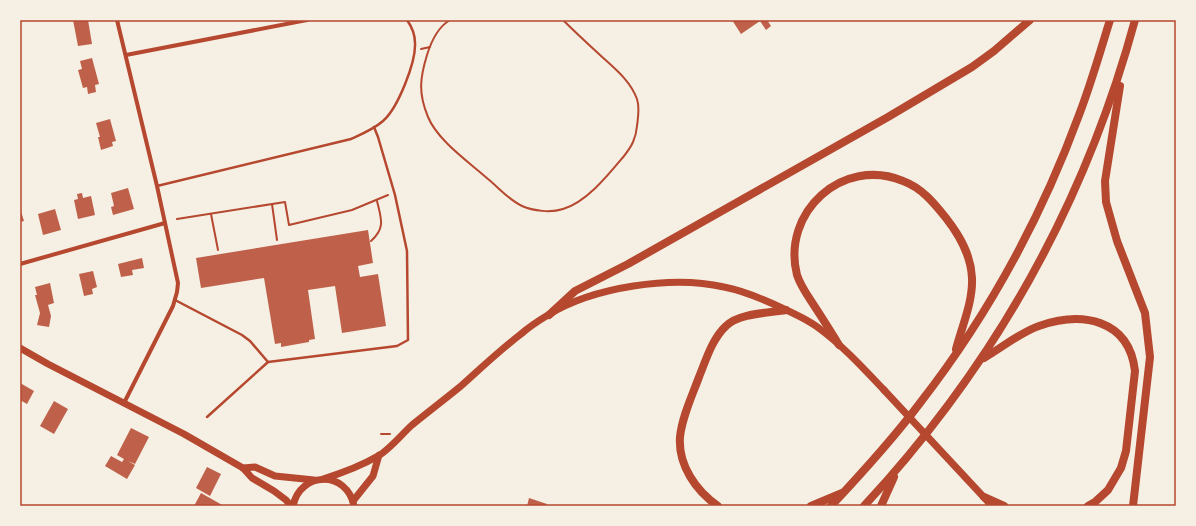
<svg xmlns="http://www.w3.org/2000/svg" width="1196" height="526" font-family="Commissioner,sans-serif">
<style>
.building{fill:#bf614a}
.lines{fill:none;stroke-linecap:round;stroke-linejoin:round}
.path{stroke:#b5482f;stroke-width:2}
.service{stroke:#b5482f;stroke-width:2.5}
.minor{stroke:#b5482f;stroke-width:4}
.secondary{stroke:#b5482f;stroke-width:7}
.primary{stroke:#b5482f;stroke-width:7}
.motorway{stroke:#b5482f;stroke-width:8}
.neatline{fill:none;stroke:#b5482f;stroke-width:1.5}
</style>
<rect width="100%" height="100%" fill="#f6efe4"/>
<g class="building">
<path d="M 73,20 L 88,20 L 92,44 L 78,46 Z"/>
<path d="M 732,20 L 767,20 L 771,26 L 766,30 L 760,21 L 741,34 Z"/>
<path d="M 92,58 L 99,84 L 95,85 L 96,92 L 88,94 L 87,87 L 83,88 L 78,70 L 82,69 L 80,61 Z"/>
<path d="M 110,119 L 116,141 L 112,142 L 113,146 L 101,150 L 98,137 L 100,137 L 96,123 Z"/>
<path d="M 128,188 L 134,209 L 113,215 L 111,207 L 114,206 L 111,193 Z"/>
<path d="M 82,193 L 83,198 L 91,196 L 95,215 L 78,219 L 74,200 L 78,199 L 77,194 Z"/>
<path d="M 20,208 L 24,221 L 20,222 Z"/>
<path d="M 55,209 L 61,230 L 43,235 L 38,214 Z"/>
<path d="M 368,230 L 373,263 L 358,266 L 360,277 L 378,274 L 386,326 L 342,333 L 335,286 L 308,290 L 315,339 L 309,340 L 309,342 L 281,347 L 281,343 L 275,344 L 264,278 L 201,288 L 196,258 Z"/>
<path d="M 142,258 L 144,268 L 132,270 L 133,275 L 121,277 L 118,264 Z"/>
<path d="M 93,271 L 97,287 L 92,289 L 93,294 L 84,296 L 79,274 Z"/>
<path d="M 50,283 L 54,303 L 48,305 L 51,316 L 49,327 L 37,325 L 40,313 L 35,295 L 37,295 L 35,287 Z"/>
<path d="M 20,383 L 34,391 L 27,404 L 20,400 Z"/>
<path d="M 54,401 L 68,409 L 54,434 L 40,426 Z"/>
<path d="M 131,428 L 149,437 L 135,464 L 128,461 L 135,465 L 127,479 L 105,466 L 111,456 L 122,462 L 124,459 L 117,455 Z"/>
<path d="M 207,467 L 221,474 L 210,496 L 196,488 Z"/>
<path d="M 201,493 L 224,506 L 194,506 Z"/>
<path d="M 529,498 L 547,504 L 546,506 L 527,506 Z"/>
</g>
<g class="lines">
<g class="path">
<path d="M 450,20 C 438,27 431,42 427,55 C 420,78 418,93 428,117 C 438,141 469,162 488,179 C 499,188 509,200 522,206 C 533,211 551,213 563,209 C 587,202 609,174 624,156 C 632,146 636,138 637,126 C 638,117 640,108 637,99 C 630,80 614,68 600,55 C 588,44 575,32 563,20"/>
<path d="M 421,49 L 430,47"/>
<path d="M 272,204 L 277,240"/>
<path d="M 211,214 L 218,250"/>
<path d="M 177,219 L 285,202 L 289,225 L 352,210 L 388,195"/>
<path d="M 371,241 C 386,228 381,218 377,201"/>
<path d="M 381,434 L 390,434"/>
</g>
<g class="service">
<path d="M 157,186 L 351,139 C 362,134 374,129 383,121 C 398,108 416,62 415,43 C 415,34 412,27 407,20"/>
<path d="M 175,300 L 242,335 L 250,341 L 268,362"/>
<path d="M 207,417 L 268,362 L 397,346 L 408,340 L 407,251 L 395,195 L 378,137 L 374,127"/>
</g>
<g class="minor">
<path d="M 117,20 L 157,186 L 178,283 L 177,292 L 173,306 L 124,403"/>
<path d="M 126,55 L 307,20"/>
<path d="M 20,264 L 165,223"/>
</g>
<g class="secondary">
<path d="M 20,348 L 48,364 L 184,434 L 243,468 L 252,478 L 274,491 L 286,500 L 291,506"/>
<path d="M 243,468 L 255,467 L 275,476 L 314,480"/>
<path d="M 323,479 C 342,473 361,466 378,456 C 389,450 402,434 412,425 C 428,412 445,399 461,386 C 481,368 500,350 521,334 C 529,327 538,321 548,315 C 593,287 672,275 724,287 C 745,291 763,299 782,308 C 795,314 809,320 820,329 C 844,347 864,369 884,390"/>
<path d="M 353,501 L 373,476 L 379,455"/>
<path d="M 293,506 C 300,471 347,470 354,506"/>
</g>
<path class="primary" d="M 884,390 L 992,506"/>
<g class="motorway">
<path d="M 1120,86 L 1105,181 L 1106,202 L 1117,241 L 1145,313 L 1150,357 L 1133,506"/>
<path d="M 549,315 L 575,291 L 628,264 L 888,117 L 972,67 L 994,51 L 1030,20"/>
<path d="M 839,345 C 831,332 823,319 815,307 C 808,296 801,287 797,275 C 781,212 843,156 903,181 C 922,188 934,203 946,218 C 960,236 971,255 972,278 C 973,302 962,326 956,349"/>
<path d="M 984,358 C 1001,348 1021,332 1039,326 C 1082,311 1129,319 1135,371 L 1126,451 L 1121,468 L 1108,490 L 1095,502 L 1088,506"/>
<path d="M 984,497 L 1004,506"/>
<path d="M 718,506 C 696,491 678,465 680,437 C 682,417 692,396 699,377 C 706,360 712,339 726,326 C 739,313 769,313 786,310"/>
<path d="M 811,506 L 842,493"/>
<path d="M 831,506 C 862,473 893,439 920,403 C 987,317 1041,218 1079,115 C 1091,84 1100,52 1110,20"/>
<path d="M 864,506 C 994,366 1085,204 1135,20"/>
<path d="M 881,506 L 894,477"/>
</g>
</g>
<rect width="1196" height="526" fill="none" stroke="#f6efe4" stroke-width="42"/>
<rect x="21" y="21" width="1154" height="484" class="neatline"/>
</svg>
